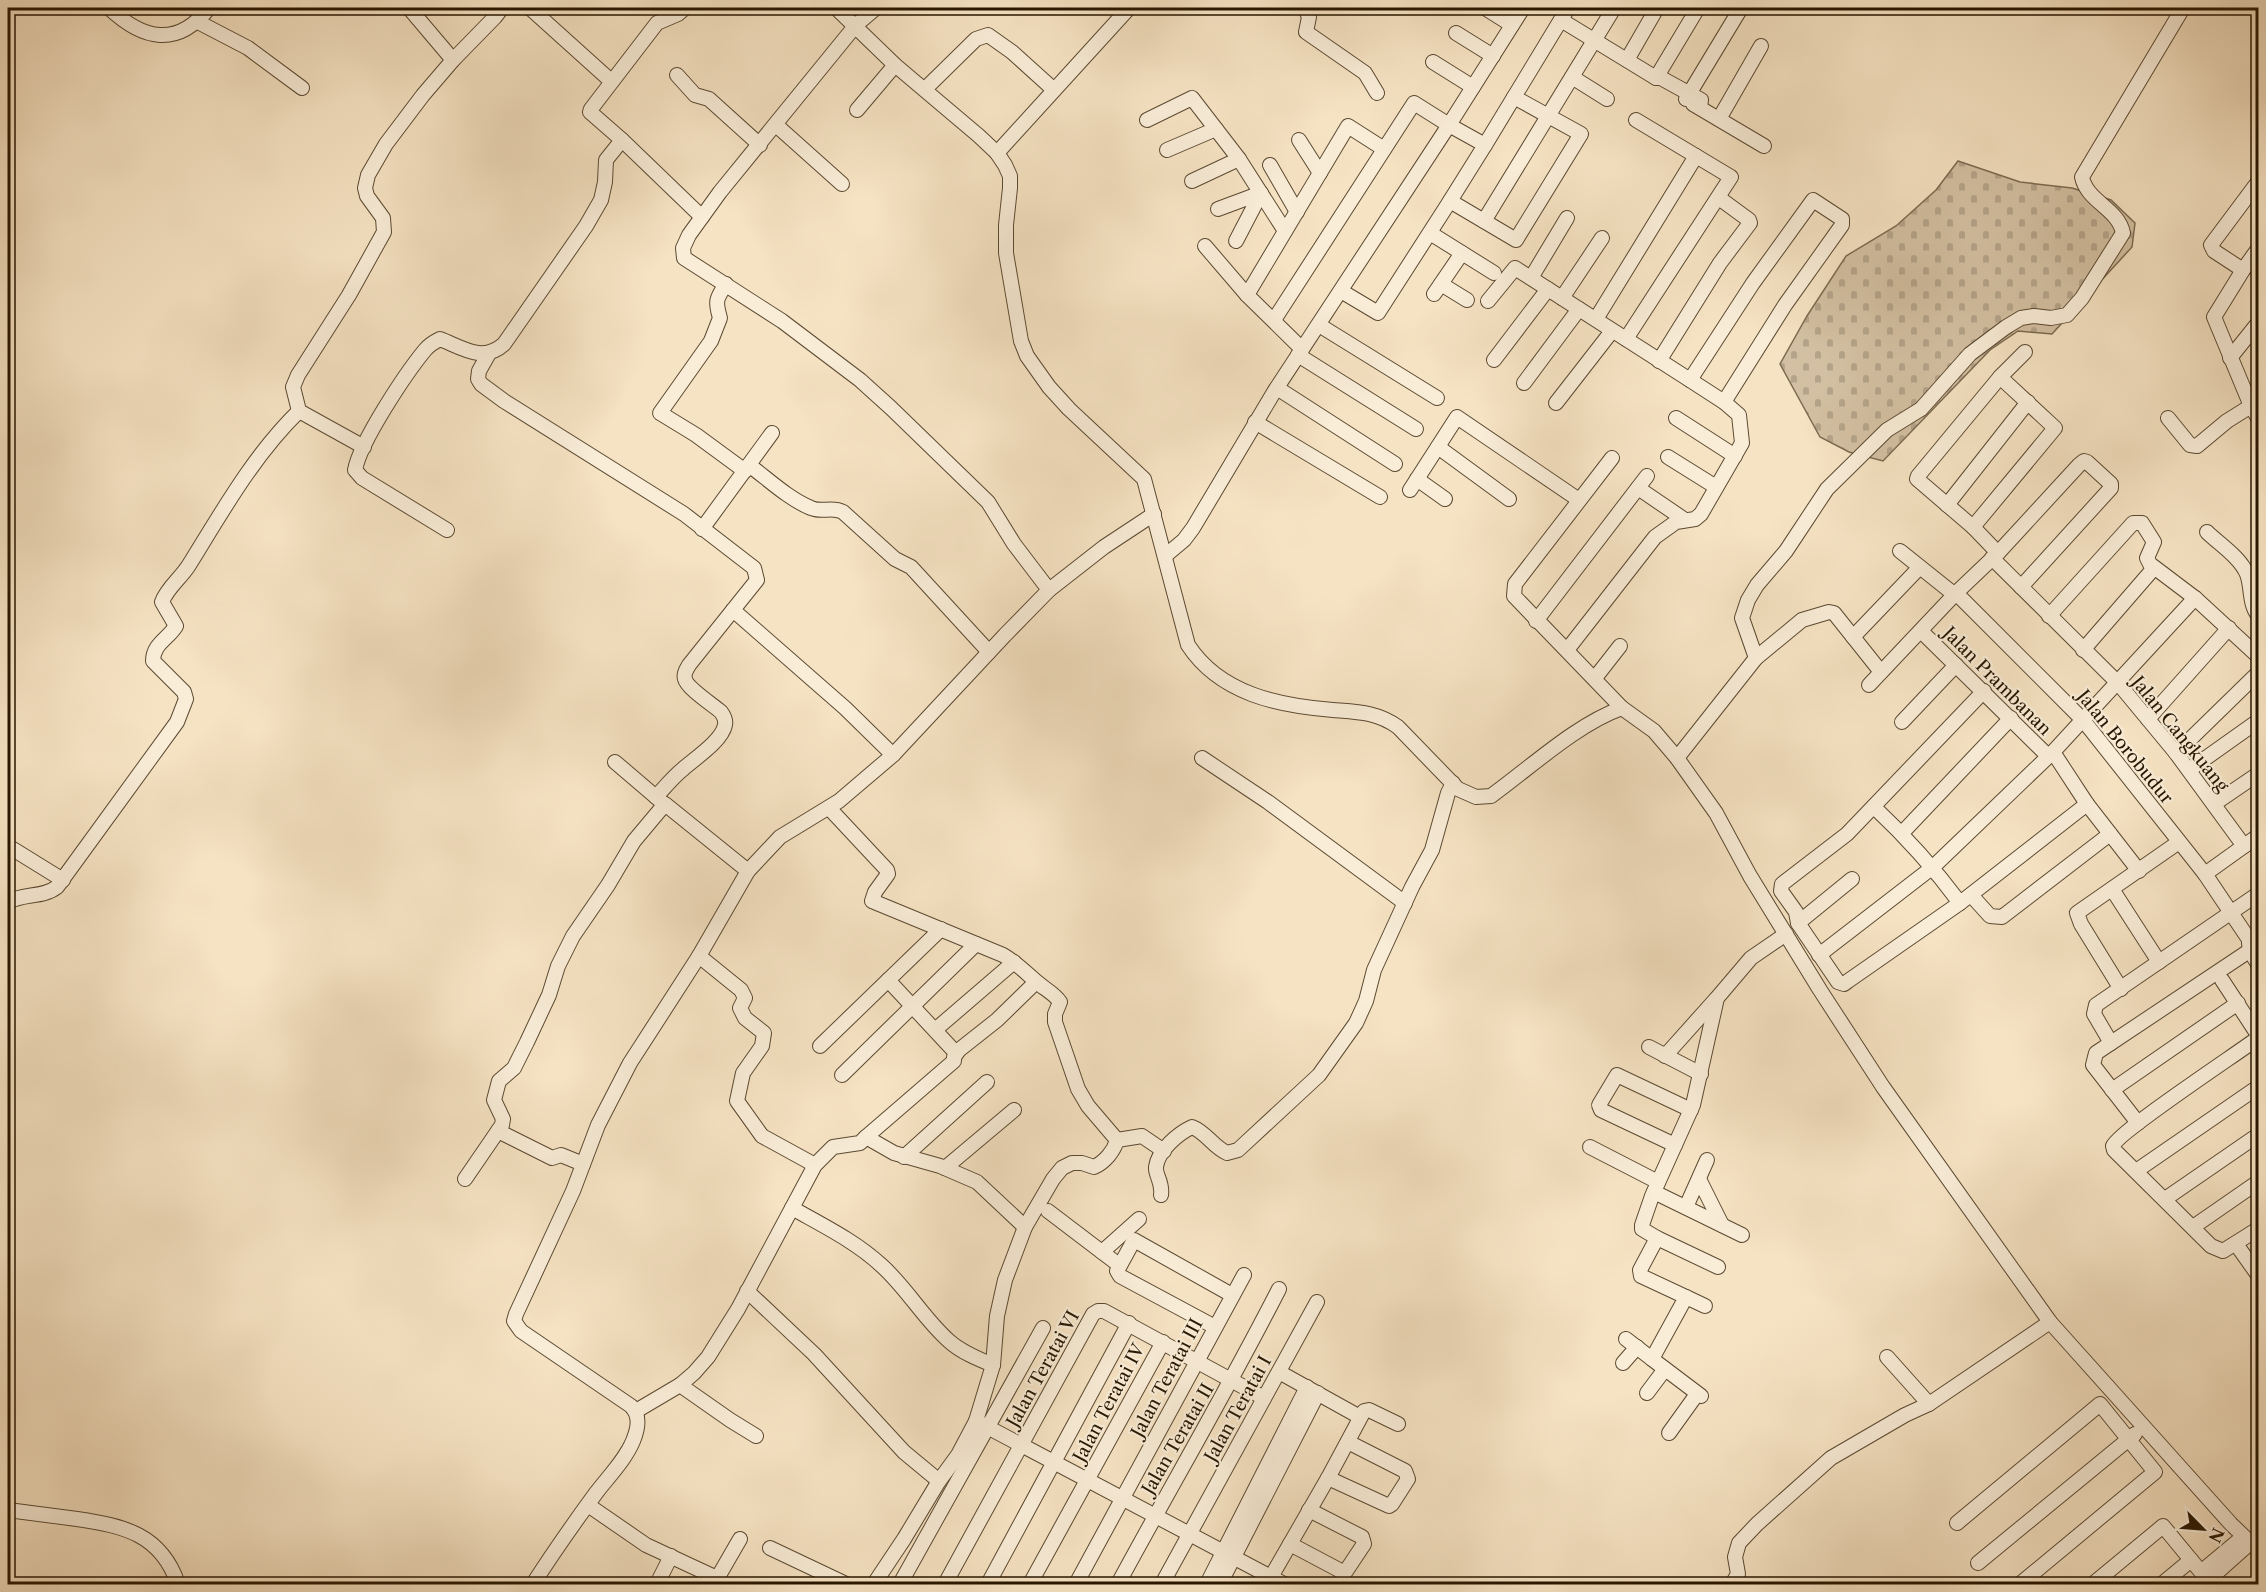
<svg xmlns="http://www.w3.org/2000/svg" width="2266" height="1592" font-family="'Libre Caslon Text',serif">
<style>
.cemetery{fill:url(#cemetery-stones);stroke:#7d6b51;stroke-width:1.5}
.lines{fill:none;stroke-linecap:round;stroke-linejoin:round}
.minor-casing{stroke:#5b4931;stroke-width:16}
.minor{stroke:#f9edd8;stroke-width:14}
.labels{text-anchor:middle;dominant-baseline:central;stroke-width:4.5;stroke-linejoin:round;paint-order:stroke}
.street-label{font-size:18px;fill:#271600;stroke:#f9edd8}
</style>
<defs>
<pattern id="cemetery-stones" width="16" height="16" patternUnits="userSpaceOnUse" patternTransform="scale(1.5)"><rect width="16" height="16" fill="#d3c0a2"/><path d="M2 7V4a2 2 0 0 1 4 0v3zM10 15v-3a2 2 0 0 1 4 0v3z" fill="#b5a48a"/></pattern>
</defs>
<rect width="100%" height="100%" fill="#f6e3c3"/>
<filter id="stains"><feTurbulence type="fractalNoise" baseFrequency=".00333" numOctaves="4"/><feColorMatrix values="0 0 0 0 .2 0 0 0 0 .09 0 0 0 0 .02 0 0 0 .5 -.17"/></filter>
<radialGradient id="worn" r=".72"><stop offset=".6" stop-color="#630" stop-opacity="0"/><stop offset="1" stop-color="#630" stop-opacity=".3"/></radialGradient>
<path class="cemetery" d="M 1958,161 L 2020,182 L 2072,188 L 2111,200 L 2135,223 L 2132,247 L 2052,334 L 2018,331 L 1990,350 L 1883,461 L 1849,452 L 1820,437 L 1780,364 L 1807,316 L 1846,256 L 1896,226 L 1936,190 Z"/>
<g class="lines">
<g class="minor-casing">
<g id="minor">
<path d="M 109,8 C 143,40 177,48 209,8"/>
<path d="M 409,8 L 453,60"/>
<path d="M 530,8 L 611,81"/>
<path d="M 836,8 L 895,65 L 979,136 L 997,153 L 1005,165 L 1010,176 L 1010,188 L 1006,225 L 1006,253 L 1021,341 L 1027,356 L 1049,387 L 1069,409 L 1144,479 L 1188,645 C 1220,694 1279,706 1333,710 C 1358,712 1377,712 1398,727 L 1458,789 L 1476,797 L 1491,796 C 1531,767 1577,724 1622,708 L 1654,731 L 1677,758 L 1716,813 L 1750,876 L 1820,990 L 1883,1087 L 2050,1322 L 2231,1524 L 2258,1550"/>
<path d="M 876,8 L 856,25 L 720,192 L 689,235 L 683,248 L 684,258 L 782,321 L 860,380 L 891,408 L 988,502 L 1014,544 L 1049,590"/>
<path d="M 1305,8 L 1309,17 L 1306,32 L 1365,73 L 1377,93"/>
<path d="M 1485,8 L 1512,25"/>
<path d="M 1561,20 L 1656,78 L 1661,78 L 1701,100 L 1700,107"/>
<path d="M 198,22 L 248,48 L 302,88"/>
<path d="M 1456,33 L 1493,56"/>
<path d="M 1627,60 L 1657,8"/>
<path d="M 1433,62 L 1473,87"/>
<path d="M 677,75 L 695,95 L 709,99 L 760,145"/>
<path d="M 1572,77 L 1607,99"/>
<path d="M 1656,78 L 1698,8"/>
<path d="M 925,89 L 976,39 L 988,35 L 1012,52 L 1053,89"/>
<path d="M 1686,99 L 1741,8"/>
<path d="M 1693,104 L 1764,146"/>
<path d="M 857,110 L 895,65"/>
<path d="M 1719,119 L 1761,46"/>
<path d="M 1147,120 L 1192,98 L 1239,159 L 1285,231"/>
<path d="M 776,125 L 842,184"/>
<path d="M 622,140 L 702,217"/>
<path d="M 1299,140 L 1320,173"/>
<path d="M 1167,150 L 1216,129"/>
<path d="M 997,153 L 1129,8"/>
<path d="M 1270,165 L 1297,212"/>
<path d="M 1192,181 L 1239,159"/>
<path d="M 1450,201 L 1485,145"/>
<path d="M 1218,209 L 1261,193 L 1236,241"/>
<path d="M 1484,221 L 1614,8"/>
<path d="M 1430,233 L 1494,273"/>
<path d="M 1205,246 L 1247,295 L 1302,349"/>
<path d="M 2258,249 L 2243,270 L 2214,317 L 2251,406 L 2258,418"/>
<path d="M 2243,270 L 2214,251 L 2211,245 L 2258,182"/>
<path d="M 1531,278 L 1567,218"/>
<path d="M 726,284 C 716,299 715,301 720,318 L 711,341 L 660,413 L 696,435 L 745,471"/>
<path d="M 1441,284 L 1467,300"/>
<path d="M 1341,291 L 1378,313 L 1450,201 L 1516,240 L 1581,134 L 1514,97"/>
<path d="M 1434,294 L 1462,253"/>
<path d="M 1247,295 L 1348,126 L 1384,149"/>
<path d="M 1562,298 L 1602,238"/>
<path d="M 1488,301 L 1515,268 L 1690,380 L 1724,402 L 1739,415 L 1742,443 L 1701,514 L 1695,519 L 1676,522 L 1655,537 L 1567,650"/>
<path d="M 1596,319 L 1696,156"/>
<path d="M 1274,320 L 1414,103 L 1449,125 L 1523,8"/>
<path d="M 1319,325 L 1437,398"/>
<path d="M 1626,339 L 1731,177 L 1636,120"/>
<path d="M 488,355 L 479,371 L 478,379 L 481,384 L 504,401 L 684,514 L 754,568 L 757,580 L 733,610 L 845,708 L 893,755"/>
<path d="M 1298,355 L 1416,429"/>
<path d="M 2230,358 L 2258,323"/>
<path d="M 1494,360 L 1548,289"/>
<path d="M 1659,361 L 1720,263 L 1750,223 L 1749,220 L 1719,198"/>
<path d="M 1690,380 L 1753,283 L 1813,200 L 1842,219 L 1842,225 L 1785,305 L 1724,402"/>
<path d="M 1524,383 L 1579,309"/>
<path d="M 1277,388 L 1395,464"/>
<path d="M 1556,403 L 1612,331"/>
<path d="M 1676,418 L 1735,456"/>
<path d="M 2168,418 L 2190,445 L 2197,446 L 2227,421 L 2251,406 L 2258,396"/>
<path d="M 1255,422 L 1380,497"/>
<path d="M 364,447 L 299,411 L 293,387 L 298,375 L 349,295 L 384,232 L 383,218 L 367,196 L 365,188 L 368,175 L 386,144 L 423,95 L 453,60 L 495,17 L 502,8"/>
<path d="M 1438,447 L 1509,499"/>
<path d="M 1668,457 L 1716,487"/>
<path d="M 1612,458 L 1515,584 L 1514,596 L 1622,708"/>
<path d="M 749,465 C 769,480 789,499 811,508 C 822,513 832,506 843,512 L 895,559 L 911,567 L 989,652"/>
<path d="M 1417,479 L 1445,499"/>
<path d="M 1638,488 L 1685,520"/>
<path d="M 1410,490 L 1457,417 L 1579,500"/>
<path d="M 1947,505 L 2028,402"/>
<path d="M 1973,527 L 2055,428 L 2000,377"/>
<path d="M 702,529 L 772,433"/>
<path d="M 447,530 L 362,478 L 355,470 C 360,442 406,373 425,350 C 430,344 434,342 440,339 C 463,348 483,363 504,344 L 586,226 L 601,200 L 605,182 L 606,160 L 622,140 L 590,112 L 591,109 L 657,23 L 678,14 L 685,8"/>
<path d="M 2207,532 C 2219,544 2240,557 2247,574 C 2252,587 2249,604 2258,615"/>
<path d="M 1900,551 L 1950,591 L 1956,593 L 2083,720 L 2205,874 L 2248,938 L 2258,945"/>
<path d="M 1998,553 L 1973,527 L 1917,479 L 1918,476 L 2000,377 L 2025,352"/>
<path d="M 1165,556 L 1184,540 L 1193,528 L 1274,392 L 1449,125 L 1485,145 L 1568,8"/>
<path d="M 1992,558 L 2118,683 L 2176,753 L 2244,846"/>
<path d="M 2049,616 L 2133,523 L 2142,523 L 2154,542 L 2147,558 L 2150,564 L 2195,598 L 2258,656"/>
<path d="M 1536,621 L 1647,476"/>
<path d="M 1922,632 L 2048,756"/>
<path d="M 1853,637 L 1919,568"/>
<path d="M 2083,650 L 2154,568"/>
<path d="M 1756,658 L 1742,618 L 1748,600 L 1757,585 L 1786,551 L 1827,489 L 1887,430 L 1921,409 L 1970,354 L 2006,327 L 2021,318 L 2034,316 L 2051,318 L 2067,315 L 2082,298 L 2123,233 C 2118,208 2087,202 2082,177 L 2183,8"/>
<path d="M 1595,678 L 1620,646"/>
<path d="M 1869,685 L 1956,593 L 1998,553 L 2079,465 L 2084,461 L 2087,462 L 2111,484 L 2111,488 L 2021,587"/>
<path d="M 1984,691 L 1847,834 L 1782,884 L 1781,891 L 1796,912 L 1798,923 L 1838,982 L 1844,984 L 1848,981 L 1960,903 L 2087,804"/>
<path d="M 2148,719 L 2229,628"/>
<path d="M 1902,722 L 1956,665"/>
<path d="M 2053,752 L 2087,804 L 2139,871"/>
<path d="M 2176,753 L 2258,673"/>
<path d="M 1202,758 L 1268,802 L 1405,903"/>
<path d="M 1677,758 L 1756,658 L 1802,620 L 1829,612 L 1834,613 L 1881,672"/>
<path d="M 615,762 L 663,803"/>
<path d="M 2189,770 L 2258,721"/>
<path d="M 656,797 C 665,787 673,777 683,769 C 694,759 722,741 725,725 C 726,720 724,716 721,712 C 713,705 687,688 685,679 C 683,673 687,669 689,665 L 733,610"/>
<path d="M 2214,804 L 2258,774"/>
<path d="M 1874,807 C 1906,837 1934,868 1960,903"/>
<path d="M 829,808 L 887,870 L 888,874 L 875,892 L 872,901 L 1003,955 C 1017,963 1026,973 1038,983 C 1045,989 1055,994 1060,1002 L 1055,1014 L 1055,1022 L 1078,1089 L 1088,1106 L 1117,1140"/>
<path d="M 1902,833 L 2011,718"/>
<path d="M 8,846 L 63,880"/>
<path d="M 2205,874 L 2258,836"/>
<path d="M 2112,889 L 2159,962"/>
<path d="M 1971,895 L 1990,916 L 2002,917 L 2110,834"/>
<path d="M 8,902 C 23,893 43,898 57,887 L 177,722 L 186,699 L 184,692 L 153,661 C 153,644 168,639 176,626 L 162,602 C 167,588 181,578 189,565 C 222,512 253,456 299,411"/>
<path d="M 1798,923 L 1852,879"/>
<path d="M 2249,943 L 2250,951 L 2258,964"/>
<path d="M 1819,955 L 1933,867 L 2053,752 L 2195,598"/>
<path d="M 699,956 L 741,990 L 745,998 L 740,1008 L 745,1018 L 764,1033 L 762,1046 L 743,1073 L 737,1101 L 762,1136 L 815,1165"/>
<path d="M 888,980 L 956,1053"/>
<path d="M 2222,980 L 2258,1035"/>
<path d="M 2121,989 L 2081,924 L 2077,913 L 2179,842"/>
<path d="M 935,1030 L 1014,962"/>
<path d="M 2258,1038 C 2238,1053 2118,1132 2113,1146 L 2114,1150 L 2211,1246 L 2223,1251 L 2258,1229"/>
<path d="M 2111,1043 L 2094,1014 L 2096,1005 L 2258,894"/>
<path d="M 820,1046 L 941,929"/>
<path d="M 1649,1047 L 1701,1074"/>
<path d="M 1665,1056 L 1716,999"/>
<path d="M 842,1075 L 976,944"/>
<path d="M 2112,1090 L 2238,1003"/>
<path d="M 2138,1123 L 2093,1065 L 2096,1053 L 2258,945"/>
<path d="M 498,1131 L 552,1158 L 561,1155 L 583,1164"/>
<path d="M 866,1137 L 954,1061 L 954,1057 L 959,1050 L 997,1020 L 1036,982"/>
<path d="M 1675,1145 L 1601,1110 L 1599,1105 L 1617,1075 L 1691,1110"/>
<path d="M 1590,1147 L 1658,1182"/>
<path d="M 904,1157 L 987,1082"/>
<path d="M 945,1168 L 1014,1110"/>
<path d="M 2136,1171 L 2258,1087"/>
<path d="M 465,1179 L 502,1125 L 503,1119 L 494,1100 L 499,1081 L 514,1068 L 527,1042 L 549,995 L 558,966 L 573,936 L 608,885 L 634,841 L 665,804 L 748,871"/>
<path d="M 1699,1179 L 1722,1225"/>
<path d="M 1654,1192 L 1742,1235"/>
<path d="M 1161,1195 C 1163,1182 1155,1175 1156,1167 C 1158,1150 1179,1133 1192,1127 C 1206,1132 1213,1147 1227,1153 L 1238,1150 L 1319,1075 L 1356,1023 L 1366,1001 L 1374,970 L 1412,887 L 1432,850 L 1448,793 L 1453,783"/>
<path d="M 2165,1199 L 2258,1135"/>
<path d="M 1686,1207 L 1707,1160"/>
<path d="M 792,1208 C 822,1225 855,1241 881,1265 C 907,1288 923,1318 949,1341 C 961,1352 978,1359 993,1365"/>
<path d="M 1048,1211 L 1119,1265"/>
<path d="M 2193,1227 L 2258,1182"/>
<path d="M 1657,1238 L 1718,1267"/>
<path d="M 2236,1244 L 2258,1275"/>
<path d="M 1102,1252 L 1139,1219"/>
<path d="M 747,1291 L 814,1354 L 904,1452 L 939,1481"/>
<path d="M 1686,1297 L 1705,1306"/>
<path d="M 1215,1327 L 1120,1276 L 1117,1271 L 1134,1240 L 1232,1295"/>
<path d="M 1626,1339 L 1652,1359"/>
<path d="M 1887,1357 L 1929,1404"/>
<path d="M 1623,1363 L 1637,1347"/>
<path d="M 1279,1372 L 1360,1417"/>
<path d="M 680,1385 L 730,1420 L 756,1436"/>
<path d="M 1647,1393 L 1665,1369"/>
<path d="M 1701,1396 L 1652,1359 L 1686,1297 L 1641,1276 L 1640,1270 L 1657,1238 L 1642,1229 L 1642,1225 L 1652,1196 L 1693,1105 L 1717,998 L 1751,958 L 1786,934"/>
<path d="M 636,1411 L 680,1385 L 694,1373 L 708,1357 L 738,1309 L 815,1165 L 833,1147 L 860,1143 L 866,1137 L 894,1153 L 940,1166 L 977,1182 L 1025,1227"/>
<path d="M 976,1421 L 1284,1584"/>
<path d="M 1669,1433 L 1697,1394"/>
<path d="M 1328,1478 L 1389,1506 L 1392,1504 L 1408,1479 L 1405,1471 L 1348,1442"/>
<path d="M 588,1505 L 646,1545 L 717,1578"/>
<path d="M 8,1510 C 31,1513 54,1516 77,1519 C 124,1526 161,1534 178,1584"/>
<path d="M 1957,1523 L 2100,1404 L 2155,1472 L 2020,1584"/>
<path d="M 1290,1544 L 1341,1571 L 1346,1571 L 1364,1544 L 1362,1537 L 1309,1510"/>
<path d="M 770,1548 L 846,1584"/>
<path d="M 1978,1563 L 2135,1434"/>
<path d="M 658,1582 L 671,1556"/>
<path d="M 533,1584 C 553,1553 574,1523 596,1493 C 609,1476 625,1460 633,1441 C 638,1429 641,1416 631,1406 L 521,1331 L 514,1321 L 516,1314 L 573,1191 L 598,1125 L 630,1063 L 699,956 L 748,871 L 780,837 L 839,801 L 893,755 L 1005,635 L 1049,590 L 1104,547 L 1154,514"/>
<path d="M 714,1584 L 740,1539"/>
<path d="M 874,1584 L 904,1539 L 939,1481 L 958,1455 L 976,1421 L 993,1365 L 997,1316 L 1005,1280 L 1025,1227 L 1053,1179 L 1062,1168 L 1072,1163 L 1082,1163 L 1094,1167 C 1105,1162 1114,1151 1117,1140 L 1142,1136 L 1164,1151"/>
<path d="M 900,1584 L 1043,1328"/>
<path d="M 945,1584 L 1093,1314 L 1098,1311 L 1104,1311 L 1264,1398"/>
<path d="M 988,1584 L 1129,1323"/>
<path d="M 1030,1584 L 1163,1342"/>
<path d="M 1076,1584 L 1244,1275"/>
<path d="M 1118,1584 C 1171,1486 1228,1389 1279,1289"/>
<path d="M 1162,1584 L 1317,1302"/>
<path d="M 1207,1584 L 1307,1387"/>
<path d="M 1220,1584 L 1318,1393"/>
<path d="M 1267,1584 L 1328,1478 L 1364,1411 L 1369,1410 L 1398,1424"/>
<path d="M 1732,1584 L 1738,1574 L 1735,1557 L 1739,1543 L 1757,1524 L 1831,1458 L 1905,1415 L 1929,1404 L 2050,1322"/>
<path d="M 2093,1584 L 2163,1526 L 2201,1572 L 2243,1537"/>
<path d="M 2162,1584 L 2191,1560"/>
<path d="M 2204,1584 L 2250,1543"/>
</g>
</g>
<use href="#minor" class="minor"/>
</g>
<g class="labels">
<g class="street-label">
<text transform="translate(1997 681) rotate(45)">Jalan Prambanan</text>
<text transform="translate(2180 734) rotate(51)">Jalan Cangkuang</text>
<text transform="translate(2125 747) rotate(51)">Jalan Borobudur</text>
<text transform="translate(1043 1369) rotate(-61)">Jalan Teratai VI</text>
<text transform="translate(1167 1378) rotate(-62)">Jalan Teratai III</text>
<text transform="translate(1109 1403) rotate(-62)">Jalan Teratai IV</text>
<text transform="translate(1238 1409) rotate(-61)">Jalan Teratai I</text>
<text transform="translate(1178 1439) rotate(-60)">Jalan Teratai II</text>
</g>
</g>
<rect width="2266" height="1592" fill="none" stroke="#f6e3c3" stroke-width="30"/>
<rect x="9" y="9" width="2248" height="1574" fill="none" stroke="#271600" stroke-width="3"/>
<rect x="15" y="15" width="2236" height="1562" fill="none" stroke="#271600" stroke-width="1.5"/>
<g transform="translate(2203 1529) rotate(115)" stroke="#f9edd8" stroke-width="4.5" paint-order="stroke">
<path d="M0-4.5L10 22L0 15L-10 22Z" fill="#271600"/>
<text y="-9" font-size="16" font-weight="bold" text-anchor="middle" fill="#271600">N</text>
</g>
<rect width="100%" height="100%" filter="url(#stains)"/>
<rect width="100%" height="100%" fill="url(#worn)"/>
</svg>
